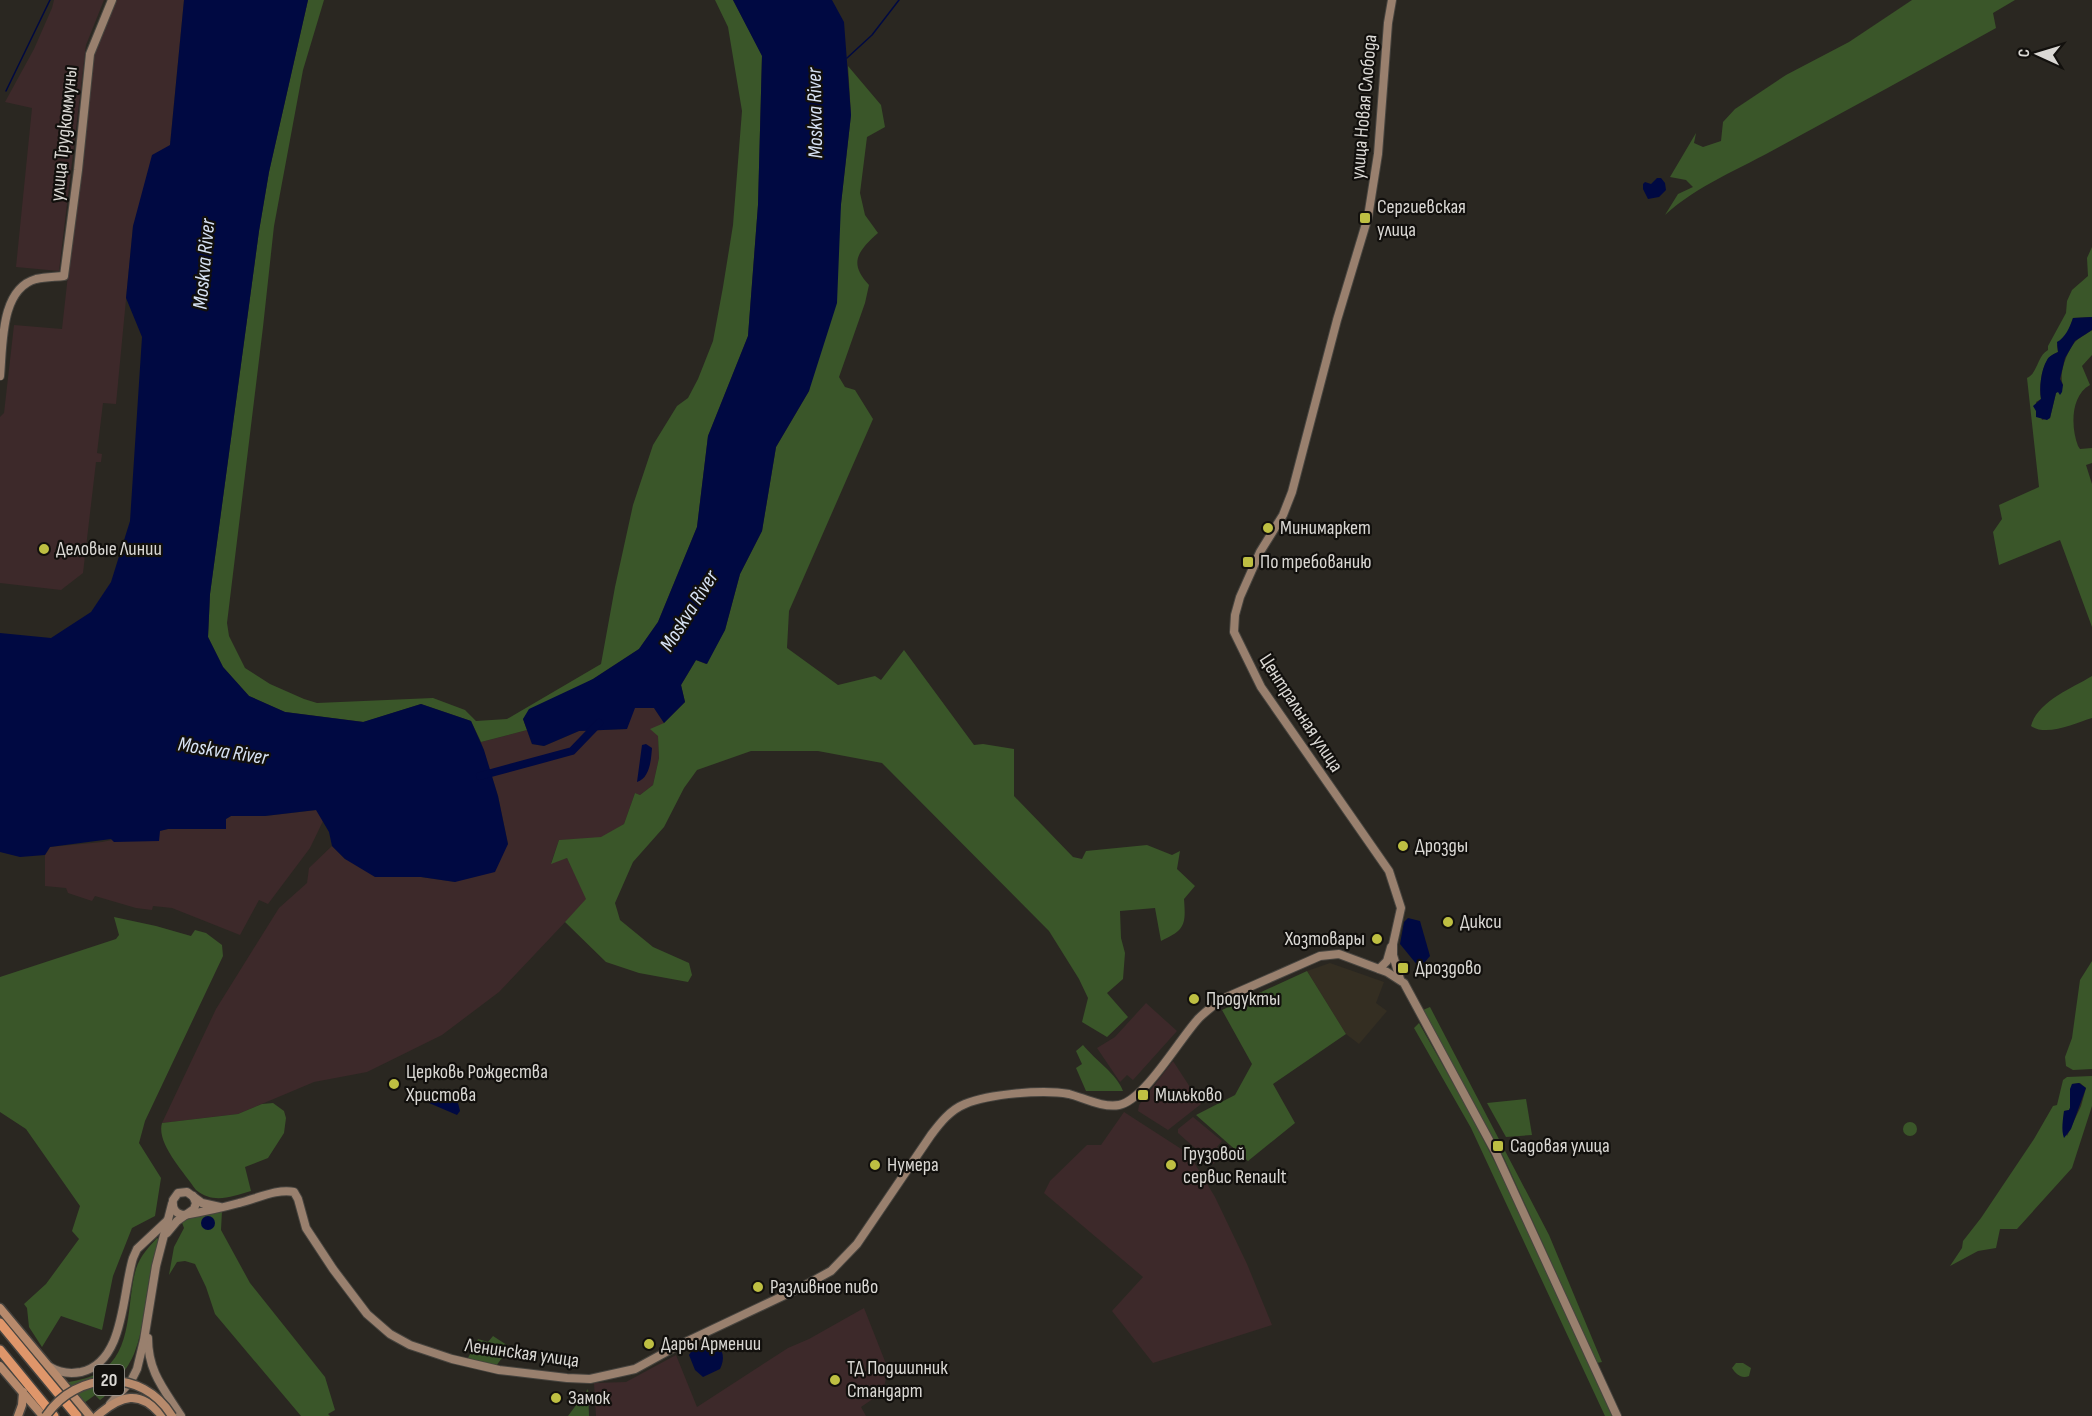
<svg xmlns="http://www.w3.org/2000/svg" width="2092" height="1416" font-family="'Sofia Sans Condensed',sans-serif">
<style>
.built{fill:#342e22}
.industrial{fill:#3d292a}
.green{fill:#3a5629;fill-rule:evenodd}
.water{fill:#000942}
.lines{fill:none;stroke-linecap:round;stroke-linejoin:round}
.stream{stroke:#000942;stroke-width:1.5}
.river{stroke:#000942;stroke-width:8}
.secondary-casing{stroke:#47443f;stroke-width:10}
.primary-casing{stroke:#47443f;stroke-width:11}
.highway-casing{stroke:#47443f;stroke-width:12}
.secondary{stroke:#99806e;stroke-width:8}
.primary{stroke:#b78a6c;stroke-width:8}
.highway{stroke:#df966a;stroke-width:9}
.primary-bridge-casing{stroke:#47443f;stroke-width:11;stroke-linecap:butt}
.primary-bridge{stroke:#b78a6c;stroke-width:8}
.poi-dot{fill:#bebf42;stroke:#12100d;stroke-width:2}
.labels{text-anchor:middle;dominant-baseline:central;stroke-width:4.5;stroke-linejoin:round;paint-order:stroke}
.shield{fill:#12100d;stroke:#9e9c98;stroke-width:1.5}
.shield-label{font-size:18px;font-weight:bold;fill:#dad8d4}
.street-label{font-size:20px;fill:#dad8d4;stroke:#12100d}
.poi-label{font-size:20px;fill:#dad8d4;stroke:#12100d;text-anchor:start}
.water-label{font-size:21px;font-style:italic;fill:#d7e2f4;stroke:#12100d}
</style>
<rect width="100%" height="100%" fill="#2a2721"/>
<path class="built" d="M 1330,963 L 1384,982 L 1376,1003 L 1387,1011 L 1359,1044 L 1346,1034 L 1307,971 Z"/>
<g class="industrial">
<path d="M 54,0 L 104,0 L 86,45 L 59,271 L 16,267 L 32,108 L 5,102 L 34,49 L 52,8 Z"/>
<path d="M 115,0 L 184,0 L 170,145 L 133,226 L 116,404 L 103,403 L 97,453 L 102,454 L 101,462 L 96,462 L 83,573 L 61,590 L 0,583 L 0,417 L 4,413 L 14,325 L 62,329 L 92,59 Z"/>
<path d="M 634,708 L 654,708 L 664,723 L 658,736 L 659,758 L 653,785 L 640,795 L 635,793 L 624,824 L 601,838 L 559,840 L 551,863 L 567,858 L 587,899 L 499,992 L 442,1035 L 367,1072 L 314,1082 L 238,1114 L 162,1123 L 216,1009 L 279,908 L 307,883 L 309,868 L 332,846 L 345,859 L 421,877 L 455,882 L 508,844 L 498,796 L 481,742 L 527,730 L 532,744 L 544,746 L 579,731 L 626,729 Z"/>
<path d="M 317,810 L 323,821 L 310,848 L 268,904 L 259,900 L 240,935 L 172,908 L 153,906 L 152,910 L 136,908 L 95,896 L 92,901 L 68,893 L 66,888 L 45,886 L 45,855 L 50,847 L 102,842 L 168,829 L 225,829 L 226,819 L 231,816 L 265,816 Z"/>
<path d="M 1146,1003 L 1177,1031 L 1133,1080 L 1127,1075 L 1120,1082 L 1097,1048 L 1115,1037 Z"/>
<path d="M 1173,1061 L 1201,1104 L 1168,1130 L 1138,1111 L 1139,1105 Z"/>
<path d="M 1124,1112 L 1189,1154 L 1215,1197 L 1247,1264 L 1272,1325 L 1153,1363 L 1112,1311 L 1143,1277 L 1044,1193 L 1050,1181 L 1087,1145 L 1101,1145 Z"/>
<path d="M 1193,1117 L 1222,1141 L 1217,1147 L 1224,1153 L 1213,1164 L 1178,1133 L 1178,1129 Z"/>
<path d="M 864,1308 L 888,1369 L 883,1392 L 861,1407 L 866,1416 L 596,1416 L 594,1383 L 626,1382 L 676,1355 L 697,1407 L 788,1348 L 809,1339 Z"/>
</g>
<g class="green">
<path d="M 308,0 L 324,0 L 303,70 L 274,226 L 263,327 L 227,623 L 229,636 L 245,668 L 270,684 L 304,699 L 317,703 L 433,698 L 465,710 L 476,721 L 507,719 L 601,664 L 615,587 L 633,505 L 653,445 L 677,406 L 688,398 L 698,379 L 713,341 L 723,287 L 733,225 L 742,111 L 728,27 L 715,0 L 733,0 L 762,55 L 758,205 L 748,336 L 708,436 L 697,527 L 658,622 L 639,649 L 593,679 L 523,719 L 527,730 L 481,742 L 471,721 L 421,704 L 364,722 L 285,712 L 249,696 L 223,667 L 208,637 L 210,594 L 259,231 L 269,172 Z"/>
<path d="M 1912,0 L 2015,0 L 1993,13 L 1996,28 C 1924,68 1851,108 1779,147 C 1740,169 1698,185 1665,215 L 1678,194 L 1693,187 L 1686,180 L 1670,177 L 1696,133 L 1694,143 L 1703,147 L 1721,141 L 1723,122 L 1735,109 L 1786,75 L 1849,42 Z"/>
<path d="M 848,66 L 881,105 L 885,127 L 867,137 L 860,193 L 865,215 L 878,233 C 858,251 848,263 869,285 L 865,303 L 839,377 L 845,387 L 855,390 L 873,419 L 789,611 L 787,648 L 838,685 L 875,676 L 881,680 L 904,650 L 974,745 L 983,744 L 1014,749 L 1014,796 L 1073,857 L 1082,859 L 1086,851 L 1147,845 L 1172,855 L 1180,851 L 1177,869 L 1195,886 L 1184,899 C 1186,925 1185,930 1161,941 L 1155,908 L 1120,911 L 1121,938 L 1125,953 L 1123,979 L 1107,993 L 1128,1017 L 1107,1037 L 1082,1022 L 1088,998 L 1079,979 L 1049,931 L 882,763 L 818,751 L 751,751 L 697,770 L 684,788 L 664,827 L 633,862 L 615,903 L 620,920 L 653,947 L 689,963 L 692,975 L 688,982 L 639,973 L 606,962 L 565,922 L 586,899 L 567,858 L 551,864 L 559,840 L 601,837 L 624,824 L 635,793 L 640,795 L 653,785 L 659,758 L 658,736 L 650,729 L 664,723 L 685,702 L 681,685 L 696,660 L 706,664 L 725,630 L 740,574 L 762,531 L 776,447 L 809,391 L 841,204 L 851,115 Z"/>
<path d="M 2092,247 L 2092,317 L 2073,318 L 2068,332 L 2057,345 L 2058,352 C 2054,354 2049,356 2047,361 C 2041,370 2039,388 2041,399 L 2036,402 L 2042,420 L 2050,418 L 2056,393 L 2063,385 C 2058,374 2068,349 2076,341 C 2080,337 2087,334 2092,330 L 2092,355 L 2082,366 L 2090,385 C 2070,396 2071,428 2078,446 L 2080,449 L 2092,448 L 2092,463 L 2086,465 L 2092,484 L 2092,627 L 2060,540 L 1999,565 L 1993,532 L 2002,519 L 1999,505 L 2039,487 L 2027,378 C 2038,373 2037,356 2048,350 L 2048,346 L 2066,313 L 2067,301 L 2072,290 L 2088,276 L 2087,258 Z"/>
<path d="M 2092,676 L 2092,718 C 2075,723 2047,737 2031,726 C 2038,701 2071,689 2092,676 Z"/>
<path d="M 114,917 L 156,926 L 191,936 L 195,930 L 206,933 L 222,945 L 223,956 L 145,1121 L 139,1143 L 161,1178 L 155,1216 L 132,1228 L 113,1276 L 102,1330 L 61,1316 L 42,1347 L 29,1327 L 27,1308 L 24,1304 L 46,1284 L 79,1239 L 72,1231 L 80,1206 L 26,1129 L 0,1112 L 0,977 L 116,939 L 119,935 Z"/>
<path d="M 2092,961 L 2092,1069 L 2073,1070 L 2066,1066 L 2065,1057 L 2072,1038 L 2080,980 Z"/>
<path d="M 1307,971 L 1346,1034 L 1273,1084 L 1295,1123 L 1248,1161 L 1196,1115 L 1235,1095 L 1252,1064 L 1222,1010 Z"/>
<path d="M 1430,1007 L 1549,1235 L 1602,1362 L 1597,1363 L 1504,1158 L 1423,1010 Z"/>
<path d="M 1419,1023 L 1467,1108 L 1501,1174 L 1612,1416 L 1605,1416 L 1471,1128 L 1414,1028 Z"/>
<path d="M 1083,1045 C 1095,1060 1117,1074 1123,1091 L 1086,1091 L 1076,1068 L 1082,1064 L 1076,1051 Z"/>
<path d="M 2092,1076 L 2092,1106 L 2072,1168 L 2017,1229 L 2000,1229 L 1996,1248 L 1978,1251 L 1950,1266 L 1962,1248 L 1963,1241 L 1981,1218 L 2034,1139 L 2053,1106 L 2057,1105 L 2063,1080 L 2067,1077 ZM 2080,1083 L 2086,1088 L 2081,1106 L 2067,1136 L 2063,1128 L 2064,1111 L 2069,1110 L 2070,1108 L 2072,1084 Z"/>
<path d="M 1526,1099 L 1532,1135 L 1506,1137 L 1487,1103 Z"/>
<path d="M 273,1103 L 284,1111 L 286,1118 L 284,1133 L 268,1158 L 245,1167 L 251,1191 C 231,1197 213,1204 196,1190 C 184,1172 156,1143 162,1123 L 238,1114 L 262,1104 Z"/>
<circle cx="1910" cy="1129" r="7"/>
<path d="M 222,1211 L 221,1230 L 250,1283 L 325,1377 L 335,1410 L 328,1414 L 330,1416 L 301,1416 L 215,1314 L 206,1287 L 195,1264 L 185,1261 L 177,1262 L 169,1275 L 174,1247 L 184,1228 L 181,1220 L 190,1216 Z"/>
<path d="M 157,1238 L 160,1240 C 144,1278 148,1320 134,1354 C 128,1369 114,1384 104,1397 L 100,1400 L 95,1395 L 84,1403 L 68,1385 L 69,1382 C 79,1380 91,1378 100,1372 C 134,1351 126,1302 136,1269 C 140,1256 149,1247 157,1238 Z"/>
<path d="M 493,1336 L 510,1347 L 496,1366 L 468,1358 L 478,1339 L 488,1342 Z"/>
<path d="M 1736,1363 L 1743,1363 L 1751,1368 L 1749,1376 C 1741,1379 1736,1374 1732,1368 Z"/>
<path d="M 588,1389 L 589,1416 L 568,1416 Z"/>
</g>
<g class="water">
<path d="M 184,0 L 308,0 L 269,172 L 259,231 L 210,594 L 208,637 L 223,667 L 249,696 L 285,712 L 363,722 L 421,704 L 471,721 L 484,750 L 498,796 L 508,844 L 495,872 L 455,882 L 421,877 L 375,877 L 345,859 L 332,846 L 329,832 L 316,810 L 265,816 L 231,816 L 226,819 L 226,829 L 168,829 L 160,831 L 159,841 L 114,842 L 111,839 L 50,847 L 45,855 L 20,857 L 0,852 L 0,633 L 51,638 L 91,612 L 111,582 L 130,521 L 142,337 L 126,298 L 133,226 L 152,155 L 170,145 Z"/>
<path d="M 733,0 L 832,0 L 844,22 L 851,115 L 841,204 L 837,303 L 809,391 L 776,447 L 762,531 L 740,574 L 725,630 L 707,664 L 696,660 L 681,685 L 685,702 L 664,723 L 654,708 L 635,708 L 627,729 L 579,731 L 544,746 L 532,744 L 523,719 L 529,709 L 593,679 L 639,649 L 658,622 L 697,527 L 708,436 L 748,336 L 758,205 L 762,56 Z"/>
<path d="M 1657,178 L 1661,178 L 1665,183 L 1666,190 L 1659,197 L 1648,199 L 1643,189 L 1643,184 L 1645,182 L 1651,184 Z"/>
<path d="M 2092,317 L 2092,330 L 2075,341 L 2065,358 L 2060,379 L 2063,385 L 2062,392 L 2060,395 L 2058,392 L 2056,393 L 2050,418 L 2047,420 L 2036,417 L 2036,411 L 2033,406 L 2041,399 C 2039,388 2041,370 2047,360 C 2049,356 2054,354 2058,352 L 2057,342 C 2065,338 2070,327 2073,318 Z"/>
<path d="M 646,744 L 652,748 C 651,760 650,778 637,782 L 642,745 Z"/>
<path d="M 1408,918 L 1420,921 L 1430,956 L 1425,962 L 1418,966 L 1400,944 L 1404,922 Z"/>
<path d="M 2079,1083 L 2086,1088 L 2071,1129 L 2064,1138 C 2061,1130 2063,1119 2064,1111 L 2069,1110 L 2070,1108 L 2070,1089 L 2072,1084 Z"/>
<path d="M 442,1092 L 458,1103 L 460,1111 L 457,1115 L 429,1103 Z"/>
<circle cx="208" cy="1223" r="7"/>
<path d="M 714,1342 C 724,1349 725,1359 720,1369 L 703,1377 L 695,1370 L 689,1355 L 691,1352 Z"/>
</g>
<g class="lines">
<g class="stream">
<path d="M 847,58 L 872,35 L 899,0"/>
<path d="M 6,91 L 50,0"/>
</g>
<path class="river" d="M 480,776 L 572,751 L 599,723"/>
<g class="secondary-casing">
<g id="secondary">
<path d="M 1392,0 L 1388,23 L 1378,154 L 1368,217 L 1337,320 L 1292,492 L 1283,515 L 1260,552 L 1240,597 L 1235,615 L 1234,632 L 1261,687 L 1389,871 L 1401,908 L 1393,944 L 1393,955 L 1400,979"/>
<path d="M 0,376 C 3,345 0,289 36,279 C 45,277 55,277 64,276 L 78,170 L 90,54 L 112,0"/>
<path d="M 1379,969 L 1387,961 L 1391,947"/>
<path d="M 220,1207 L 202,1203 L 187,1192 L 178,1193 L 173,1200 C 172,1208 175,1214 184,1215 C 202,1212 221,1208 239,1203 C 256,1199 278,1188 294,1192 L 298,1199 L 306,1228 L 333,1269 L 367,1314 L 390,1334 L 410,1345 L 452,1359 L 499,1370 L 567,1378 L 590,1379 L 635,1369 L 677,1346 L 802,1287 L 831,1271 L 857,1244 L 931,1135 C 940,1123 950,1110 965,1104 C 989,1094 1043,1089 1069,1094 C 1084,1098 1103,1108 1119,1105 C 1145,1100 1180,1038 1199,1018 C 1206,1011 1213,1006 1220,1000 L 1320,956 L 1339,954 L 1387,972 L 1404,983 L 1496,1153 L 1617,1416"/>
<path d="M 167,1233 L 177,1221 L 194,1209 L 196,1203 L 193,1196"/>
<path d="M 148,1338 C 148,1372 164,1389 181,1416"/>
<path d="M 50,1367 C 60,1373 70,1374 81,1372 C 125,1362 122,1293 133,1258 L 137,1249 L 168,1220"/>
<path d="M 110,1404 L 131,1381 L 137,1369 L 144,1340 L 156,1266 L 172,1204"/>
</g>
</g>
<g class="primary-casing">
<g id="primary">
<path d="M 0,1308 L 90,1416"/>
<path d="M 0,1366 L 43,1416"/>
<path d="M 18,1416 L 22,1405 L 23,1392"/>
<path d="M 97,1416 C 121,1395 140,1389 162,1416"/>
</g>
</g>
<g class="highway-casing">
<g id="highway">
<path d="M 0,1323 L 77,1416"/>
<path d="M 0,1350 L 54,1416"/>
</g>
</g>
<use href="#secondary" class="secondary"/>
<use href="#primary" class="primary"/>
<use href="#highway" class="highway"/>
<g class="primary-bridge-casing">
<path id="primary-bridge" d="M 46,1416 C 76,1371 142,1367 172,1416"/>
</g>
<use href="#primary-bridge" class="primary-bridge"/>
</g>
<g class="poi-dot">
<rect x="1359" y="212" width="12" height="12" rx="3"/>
<circle cx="1268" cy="528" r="6"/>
<circle cx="44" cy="549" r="6"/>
<rect x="1242" y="556" width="12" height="12" rx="3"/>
<circle cx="1403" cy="846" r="6"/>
<circle cx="1448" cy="922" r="6"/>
<circle cx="1377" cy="939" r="6"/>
<rect x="1397" y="962" width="12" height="12" rx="3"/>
<circle cx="1194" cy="999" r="6"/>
<circle cx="394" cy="1084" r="6"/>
<rect x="1137" y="1089" width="12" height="12" rx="3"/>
<rect x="1492" y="1140" width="12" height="12" rx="3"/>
<circle cx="875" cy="1165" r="6"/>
<circle cx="1171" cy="1165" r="6"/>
<circle cx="758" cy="1287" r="6"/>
<circle cx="649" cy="1344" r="6"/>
<circle cx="835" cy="1380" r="6"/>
<circle cx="556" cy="1398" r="6"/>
</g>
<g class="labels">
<rect class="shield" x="94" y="1365" width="30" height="30" rx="4.5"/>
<g class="shield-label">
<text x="109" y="1380">20</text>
</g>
<g class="street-label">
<text transform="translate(1364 107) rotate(-85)">улица Новая Слобода</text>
<text transform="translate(64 134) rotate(-84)">улица Трудкоммуны</text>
<text transform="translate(1301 713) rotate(57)">Центральная улица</text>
<text transform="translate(522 1353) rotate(8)">Ленинская улица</text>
</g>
<g class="poi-label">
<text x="1377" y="207">Сергиевская<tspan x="1377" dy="23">улица</tspan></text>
<text x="1280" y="528">Минимаркет</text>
<text x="56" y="549">Деловые Линии</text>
<text x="1260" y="562">По требованию</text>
<text x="1415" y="846">Дрозды</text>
<text x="1460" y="922">Дикси</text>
<text x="1365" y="939" text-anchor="end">Хозтовары</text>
<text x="1415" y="968">Дроздово</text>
<text x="1206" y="999">Продукты</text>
<text x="406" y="1072">Церковь Рождества<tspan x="406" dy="23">Христова</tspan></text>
<text x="1155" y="1095">Мильково</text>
<text x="1510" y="1146">Садовая улица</text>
<text x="1183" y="1154">Грузовой<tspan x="1183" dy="23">сервис Renault</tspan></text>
<text x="887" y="1165">Нумера</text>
<text x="770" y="1287">Разливное пиво</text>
<text x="661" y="1344">Дары Армении</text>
<text x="847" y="1368">ТД Подшипник<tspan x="847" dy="23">Стандарт</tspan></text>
<text x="568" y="1398">Замок</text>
</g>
<g class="water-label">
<text transform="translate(815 113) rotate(-91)">Moskva River</text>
<text transform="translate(204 264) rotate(-85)">Moskva River</text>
<text transform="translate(689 611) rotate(-58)">Moskva River</text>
<text transform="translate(223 751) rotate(9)">Moskva River</text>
</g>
</g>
<g transform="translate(2038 54) rotate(274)" stroke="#12100d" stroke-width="4.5" paint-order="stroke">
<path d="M0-4.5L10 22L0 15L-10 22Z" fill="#dad8d4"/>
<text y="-9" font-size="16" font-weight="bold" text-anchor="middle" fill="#dad8d4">С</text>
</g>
</svg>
